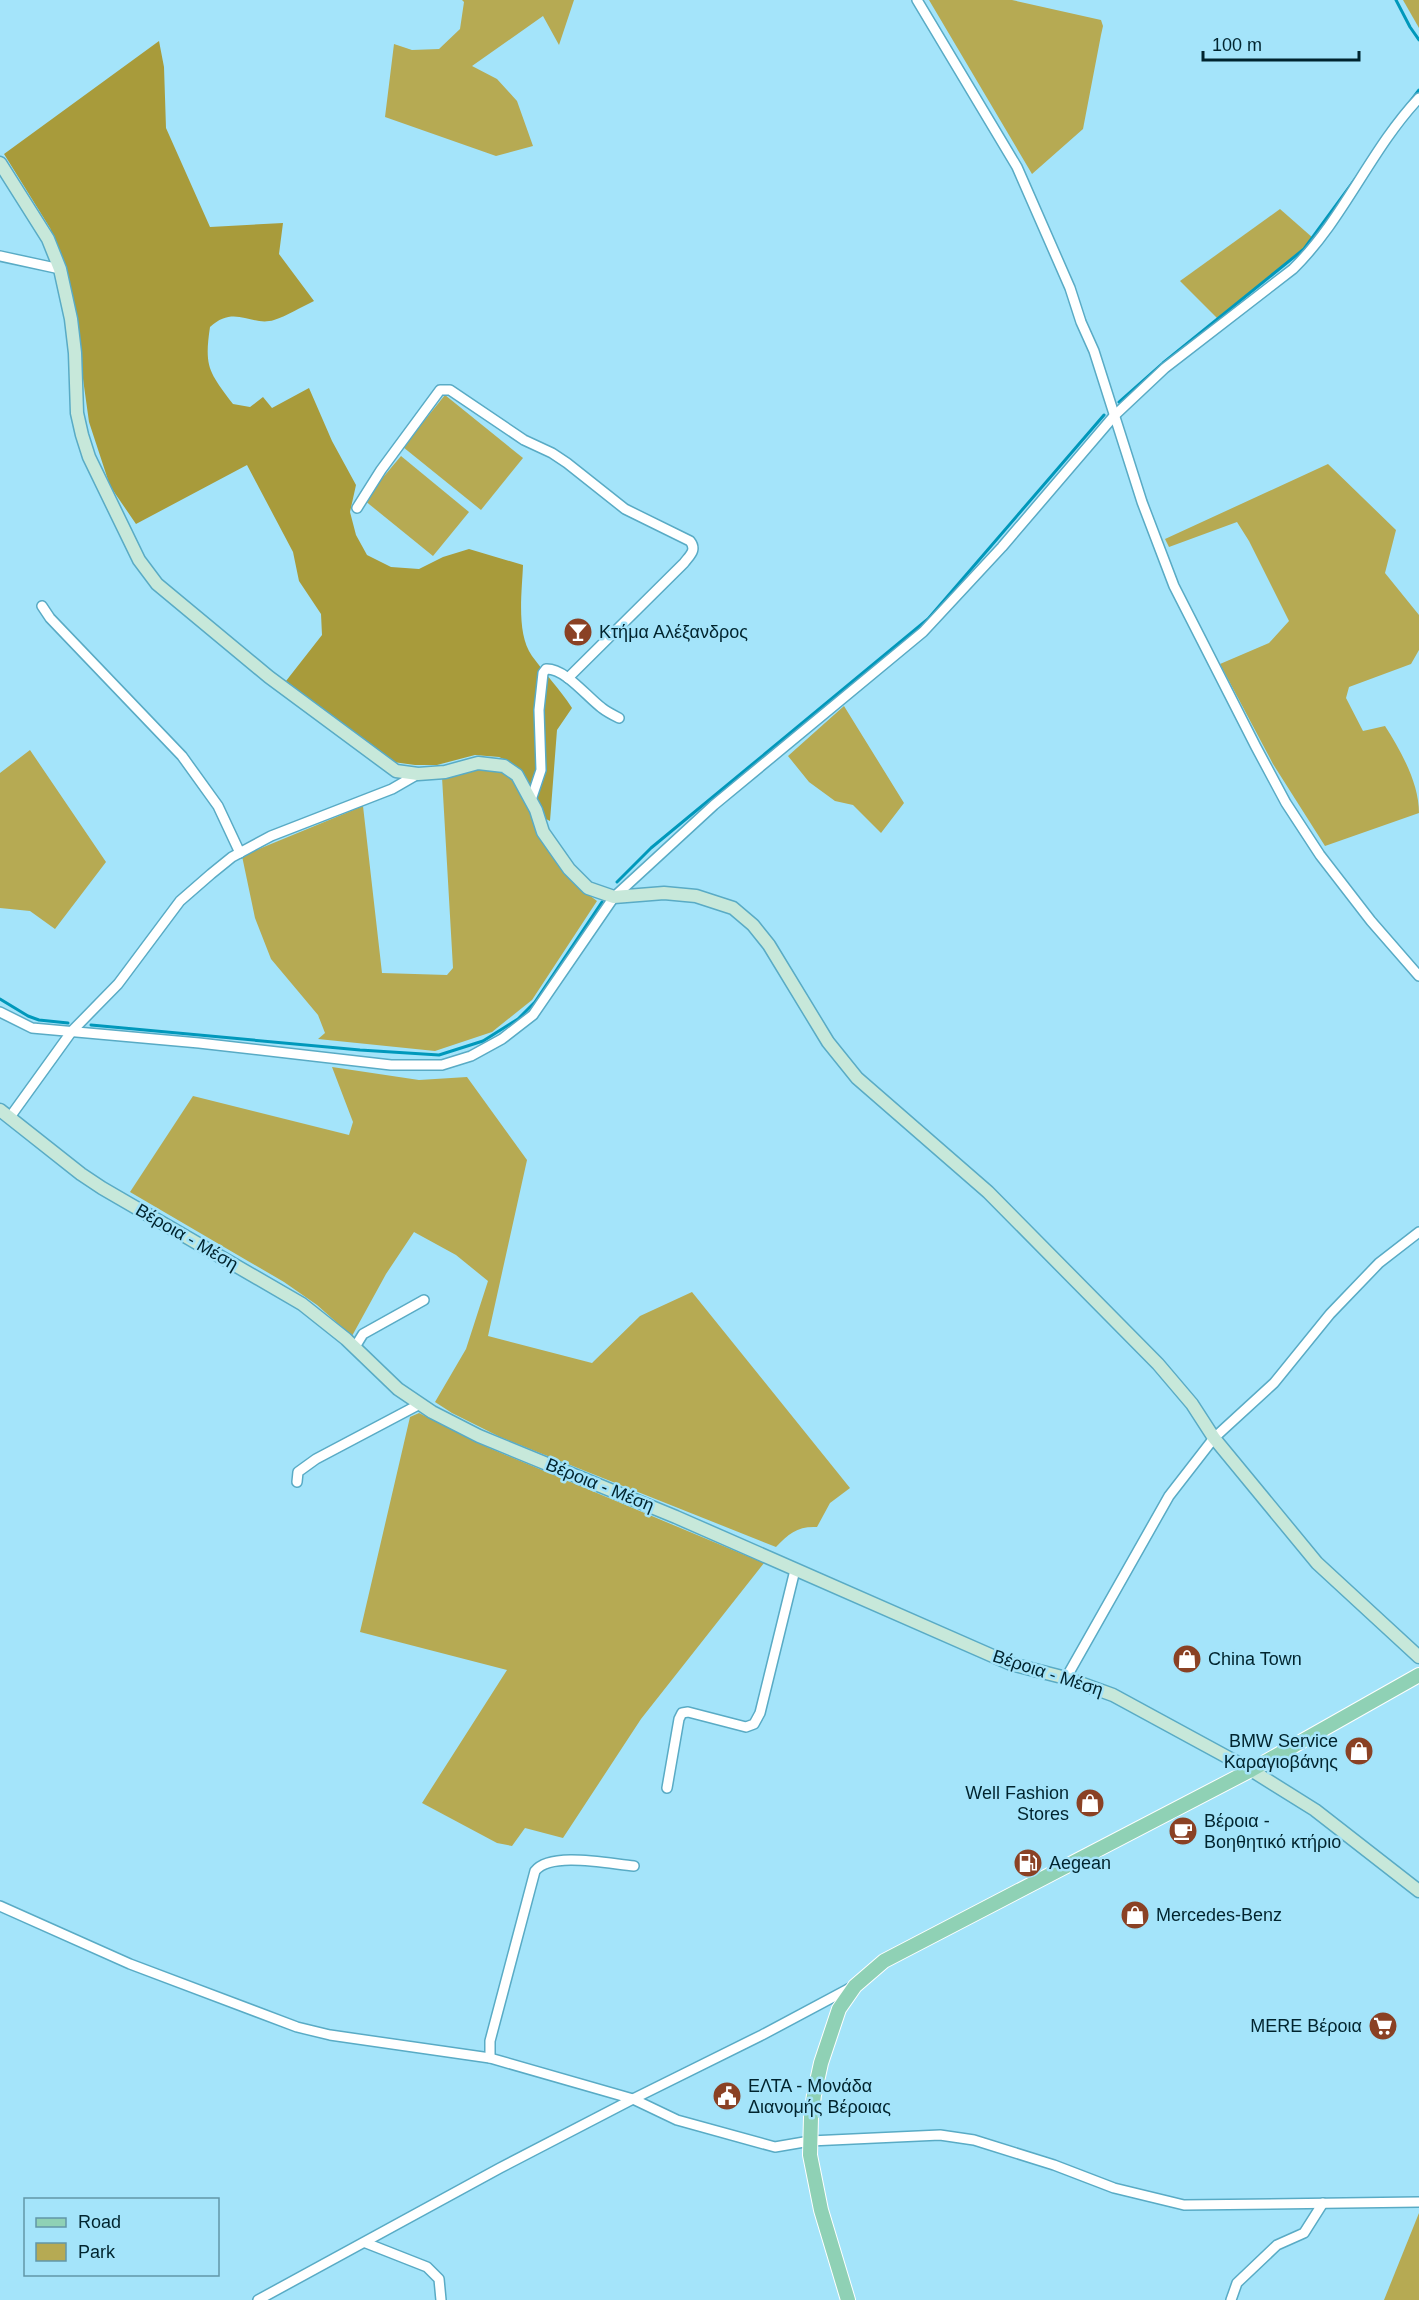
<svg xmlns="http://www.w3.org/2000/svg" width="1419" height="2300" font-family="Arial,sans-serif">
<style>
.green{fill:#b6aa53}
.forest{fill:#a89b3b}
.lines{fill:none;stroke-linecap:round;stroke-linejoin:round}
.stream{stroke:#0098bb;stroke-width:3}
.street-casing{stroke:#59abc5;stroke-width:12}
.secondary-casing{stroke:#59abc5;stroke-width:15}
.primary-casing{stroke:#fff;stroke-width:16}
.street{stroke:#fff;stroke-width:9}
.secondary{stroke:#c7e8da;stroke-width:12}
.primary{stroke:#8fd1b5;stroke-width:14}
.labels{text-anchor:middle;dominant-baseline:central;stroke-width:5;stroke-linejoin:round;paint-order:stroke}
.poi-label{font-size:18px;fill:#00242e;stroke:#a4e4fa;text-anchor:start}
.street-label{font-size:18px;fill:#00242e;stroke:#a4e4fa}
</style>
<rect width="100%" height="100%" fill="#a4e4fa"/>
<g class="green">
<path d="M 462,0 L 574,0 L 559,45 L 543,16 L 472,66 L 497,79 L 517,101 L 533,146 L 496,156 L 385,117 L 394,44 L 412,50 L 439,49 L 460,29 L 464,2 Z"/>
<path d="M 929,0 L 1012,0 L 1101,20 L 1103,26 L 1101,35 L 1083,129 L 1032,174 Z"/>
<path d="M 1403,0 L 1419,0 L 1419,28 Z"/>
<path d="M 1280,209 L 1313,238 L 1297,255 L 1218,319 L 1180,281 Z"/>
<path d="M 445,395 L 523,458 L 481,510 L 403,447 Z"/>
<path d="M 401,456 L 469,512 L 433,556 L 364,500 Z"/>
<path d="M 1328,464 L 1396,530 L 1385,573 L 1419,615 L 1419,650 L 1411,664 L 1349,687 L 1346,698 L 1363,731 L 1385,726 C 1401,751 1419,783 1419,813 L 1325,846 L 1273,764 L 1220,664 L 1269,643 L 1289,621 L 1249,541 L 1237,522 L 1169,547 L 1165,539 Z"/>
<path d="M 844,706 L 904,803 L 881,833 L 853,805 L 835,801 L 809,782 L 788,756 Z"/>
<path d="M 30,750 L 106,862 L 55,929 L 30,911 L 0,908 L 0,773 Z"/>
<path d="M 478,768 L 502,770 L 514,777 L 585,892 L 597,901 L 532,1000 L 492,1032 L 435,1051 L 318,1039 L 325,1033 L 318,1015 L 271,959 L 255,918 L 242,856 L 363,806 L 382,973 L 447,975 L 453,968 L 442,777 Z"/>
<path d="M 332,1067 L 419,1080 L 467,1077 L 527,1160 L 488,1336 L 592,1363 L 640,1316 L 692,1292 L 850,1488 L 830,1503 L 817,1527 C 798,1526 789,1533 776,1547 L 500,1437 L 452,1413 L 435,1402 L 466,1349 L 488,1281 L 456,1255 L 414,1232 L 386,1274 L 352,1336 L 317,1305 L 284,1282 L 130,1192 L 193,1096 L 349,1135 L 353,1122 Z"/>
<path d="M 419,1413 L 487,1447 L 764,1563 L 641,1719 L 563,1838 L 525,1828 L 512,1846 L 497,1843 L 422,1803 L 507,1670 L 360,1632 L 410,1417 Z"/>
<path d="M 1419,2213 L 1419,2300 L 1384,2300 Z"/>
</g>
<path class="forest" d="M 159,41 L 164,67 L 166,128 L 210,227 L 283,223 L 279,254 L 314,301 C 301,307 287,316 274,320 C 251,327 235,304 210,327 C 204,367 209,372 233,404 L 250,407 L 263,397 L 272,408 L 309,388 L 332,441 L 356,485 L 350,512 L 356,535 L 367,555 L 391,567 L 419,569 L 443,557 L 469,549 L 523,565 C 522,592 516,634 532,656 C 545,674 560,689 572,708 L 557,730 L 550,821 L 544,818 L 523,774 L 508,761 L 499,757 L 475,755 L 437,765 L 415,765 L 393,762 L 286,681 L 322,635 L 321,614 L 299,581 L 293,552 L 247,465 L 136,524 L 110,486 L 89,422 L 69,278 L 50,228 L 4,154 Z"/>
<g class="lines">
<g class="stream">
<path d="M 1396,0 L 1410,27 L 1419,40"/>
<path d="M 1403,111 L 1419,90"/>
<path d="M 1119,402 L 1163,363 L 1304,249 L 1356,178"/>
<path d="M 617,882 L 651,848 L 928,619 L 1104,415"/>
<path d="M 0,999 L 28,1016 L 39,1020 L 68,1023"/>
<path d="M 91,1025 L 360,1050 L 439,1055 L 483,1041 L 518,1019 L 535,1002 L 602,902"/>
</g>
<g class="street-casing">
<g id="street">
<path d="M 917,0 L 1017,167 L 1070,288 L 1081,322 L 1094,351 L 1142,502 L 1174,586 L 1256,747 L 1286,803 L 1320,855 L 1371,921 L 1419,976"/>
<path d="M 0,256 L 60,269"/>
<path d="M 357,508 L 381,470 L 440,390 L 450,390 L 524,440 L 552,453 L 567,463 L 625,509 L 690,541 C 697,550 690,555 684,563 L 568,678"/>
<path d="M 42,606 L 50,618 L 182,756 L 218,806 L 240,853"/>
<path d="M 531,800 L 541,770 L 539,710 L 543,673 L 546,669 C 565,668 587,697 602,708 C 607,712 613,715 619,718"/>
<path d="M 0,1012 L 32,1028 L 199,1043 L 391,1065 L 442,1065 L 471,1056 L 502,1039 L 533,1015 L 614,897 L 714,805 L 923,632 L 1002,547 L 1114,416 L 1165,368 L 1293,269 C 1344,219 1370,150 1419,98"/>
<path d="M 10,1117 L 72,1031 L 118,984 L 180,901 L 211,874 L 232,857 L 271,836 L 392,789 L 418,774"/>
<path d="M 355,1347 L 363,1334 L 424,1300"/>
<path d="M 297,1482 L 298,1472 L 316,1459 L 420,1404"/>
<path d="M 1066,1678 L 1169,1496 L 1214,1438 L 1274,1383 L 1330,1314 L 1379,1263 L 1419,1232"/>
<path d="M 667,1788 L 679,1719 L 682,1713 L 688,1712 L 746,1727 L 754,1724 L 760,1713 L 795,1570"/>
<path d="M 0,1906 L 130,1964 L 297,2027 L 330,2035 L 490,2058 L 633,2099 L 677,2120 L 775,2147 L 810,2141 L 940,2135 L 974,2140 L 1054,2165 L 1114,2188 L 1184,2205 L 1419,2202"/>
<path d="M 490,2058 L 490,2041 L 535,1871 C 551,1851 610,1864 634,1866"/>
<path d="M 366,2243 L 427,2267 L 439,2279 L 441,2300"/>
<path d="M 258,2300 L 500,2168 L 633,2099 L 762,2035 L 852,1987"/>
<path d="M 1231,2300 L 1237,2283 L 1277,2245 L 1304,2233 L 1323,2203"/>
</g>
</g>
<g class="secondary-casing">
<g id="secondary">
<path d="M 0,163 L 48,239 L 60,269 L 71,319 L 75,353 L 77,413 L 82,435 L 89,457 L 139,560 L 157,584 L 269,677 L 396,771 L 418,774 L 445,772 L 478,763 L 504,766 L 517,775 L 536,810 L 543,832 L 569,869 L 588,888 L 614,897 L 664,893 L 696,896 L 733,908 L 753,925 L 769,945 L 828,1042 L 857,1078 L 988,1192 L 1158,1364 L 1192,1404 L 1214,1438 L 1317,1563 L 1419,1657"/>
<path d="M 0,1110 L 81,1174 L 102,1188 L 302,1304 L 346,1339 L 398,1389 L 432,1412 L 479,1436 L 676,1517 L 1011,1664 L 1066,1678 L 1113,1695 L 1251,1770 L 1315,1810 L 1419,1891"/>
</g>
</g>
<g class="primary-casing">
<path id="primary" d="M 848,2300 L 821,2210 L 810,2155 L 811,2117 L 814,2095 L 821,2063 L 839,2009 L 855,1986 L 884,1961 L 1251,1770 L 1419,1675"/>
</g>
<use href="#street" class="street"/>
<use href="#secondary" class="secondary"/>
<use href="#primary" class="primary"/>
</g>
<defs>
<g id="bar-disc" transform="scale(1.5)"><circle r="9.5" fill="#8a4124" stroke="#a4e4fa"/><path d="M-6-5H6L.8 .8V4.5H3.5V6h-7V4.5H-.8V.8Z" fill="#fff"/></g>
<g id="shop-disc" transform="scale(1.5)"><circle r="9.5" fill="#8a4124" stroke="#a4e4fa"/><path d="M-5-2.5h2.3a2.7 3.5 0 0 1 5.4 0H5L5.5 6h-11ZM-1.5-2.5h3a1.5 2.3 0 0 0-3 0Z" fill="#fff"/></g>
<g id="cafe-disc" transform="scale(1.5)"><circle r="9.5" fill="#8a4124" stroke="#a4e4fa"/><path d="M-5.5-4.5H6V0H3Q3 3.5 0 3.5H-2.5Q-5.5 3.5-5.5 0ZM3-3.2v2h1.7v-2ZM-6 4.5H4V6H-6Z" fill="#fff"/></g>
<g id="fuel-disc" transform="scale(1.5)"><circle r="9.5" fill="#8a4124" stroke="#a4e4fa"/><path d="M-5.5-6h7V0h2V4h1.3V-2.5L3-4.5l.8-.8L6-3V5H2.5V1h-1V6h-7ZM-4.2-4.7v3.2H.2V-4.7Z" fill="#fff"/></g>
<g id="supermarket-disc" transform="scale(1.5)"><circle r="9.5" fill="#8a4124" stroke="#a4e4fa"/><path d="M-6-5.5h2.5l.6 2H6L4.5 2H-2.5L-4.4-4H-6ZM-1.5 3.2a1.3 1.3 0 1 0 .1 0ZM3 3.2a1.3 1.3 0 1 0 .1 0Z" fill="#fff"/></g>
<g id="civic-disc" transform="scale(1.5)"><circle r="9.5" fill="#8a4124" stroke="#a4e4fa"/><path d="M-.6-6.5H3V-4.5H.6V-3L4-1V1h2V6H-6V1h2V-1L-.6-3ZM-1.2 2.5V6h2.4V2.5Z" fill="#fff"/></g>
</defs>
<g fill-rule="evenodd">
<use href="#bar-disc" x="578" y="632"/>
<use href="#shop-disc" x="1187" y="1659"/>
<use href="#shop-disc" x="1359" y="1751"/>
<use href="#shop-disc" x="1090" y="1803"/>
<use href="#cafe-disc" x="1183" y="1831"/>
<use href="#fuel-disc" x="1028" y="1863"/>
<use href="#shop-disc" x="1135" y="1915"/>
<use href="#supermarket-disc" x="1383" y="2026"/>
<use href="#civic-disc" x="727" y="2096"/>
</g>
<g class="labels">
<g class="poi-label">
<text x="599" y="632">Κτήμα Αλέξανδρος</text>
<text x="1208" y="1659">China Town</text>
<text x="1338" y="1741" text-anchor="end">BMW Service<tspan x="1338" dy="21">Καραγιοβάνης</tspan></text>
<text x="1069" y="1793" text-anchor="end">Well Fashion<tspan x="1069" dy="21">Stores</tspan></text>
<text x="1204" y="1821">Βέροια -<tspan x="1204" dy="21">Βοηθητικό κτήριο</tspan></text>
<text x="1049" y="1863">Aegean</text>
<text x="1156" y="1915">Mercedes-Benz</text>
<text x="1362" y="2026" text-anchor="end">MERE Βέροια</text>
<text x="748" y="2086">ΕΛΤΑ - Μονάδα<tspan x="748" dy="21">Διανομής Βέροιας</tspan></text>
</g>
<g class="street-label">
<text transform="translate(187 1237) rotate(30)">Βέροια - Μέση</text>
<text transform="translate(600 1485) rotate(22)">Βέροια - Μέση</text>
<text transform="translate(1048 1673) rotate(18)">Βέροια - Μέση</text>
</g>
</g>
<rect x="24" y="2198" width="195" height="78" fill="#a4e4fa" stroke="#6297a8" stroke-width="1.5"/>
<rect x="36" y="2218" width="30" height="9" fill="#8fd1b5" stroke="#6297a8" stroke-width="1.5"/>
<text x="78" y="2228" font-size="18" fill="#00242e">Road</text>
<rect x="36" y="2243" width="30" height="18" fill="#b6aa53" stroke="#6297a8" stroke-width="1.5"/>
<text x="78" y="2258" font-size="18" fill="#00242e">Park</text>
<path d="M1203 51v9h156v-9" fill="none" stroke="#00242e" stroke-width="3"/>
<text x="1212" y="51" font-size="18" fill="#00242e" stroke="#a4e4fa" stroke-width="4.5" paint-order="stroke">100 m</text>
</svg>
